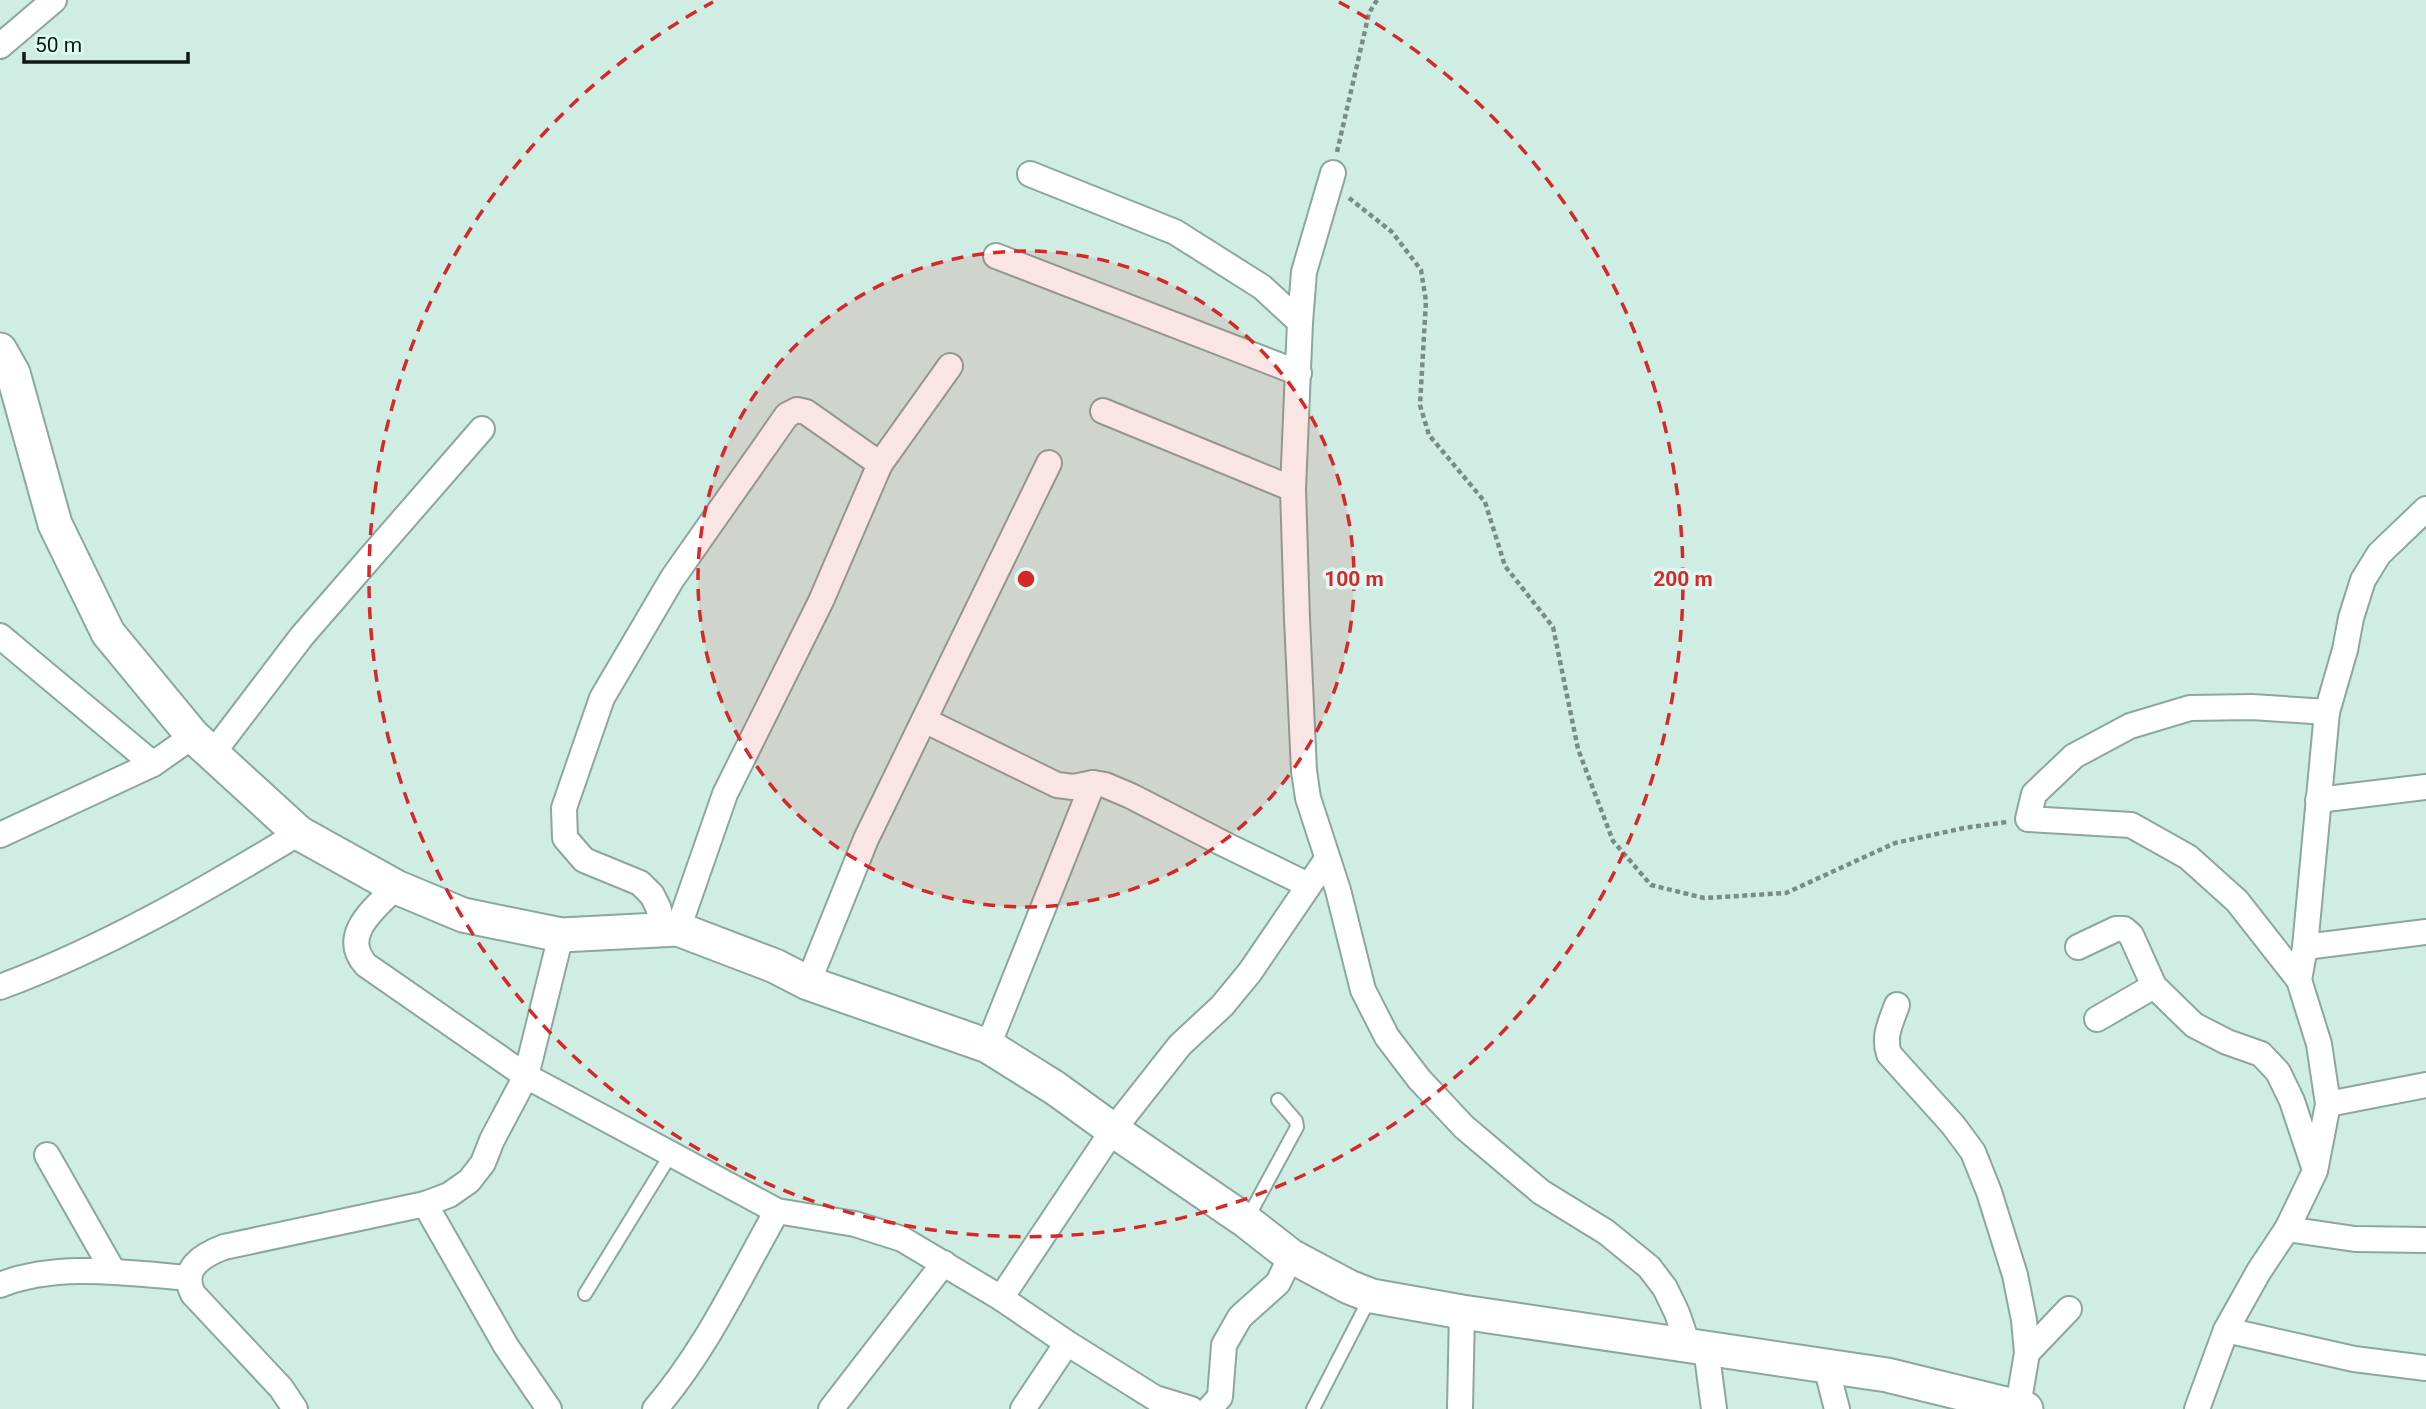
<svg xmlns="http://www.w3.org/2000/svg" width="2426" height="1409" font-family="Roboto,sans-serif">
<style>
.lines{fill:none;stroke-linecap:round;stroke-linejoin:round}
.lane-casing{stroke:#8ba79e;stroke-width:16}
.street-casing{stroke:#8ba79e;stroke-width:28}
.secondary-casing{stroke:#8ba79e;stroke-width:37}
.path{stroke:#788d86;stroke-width:4.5;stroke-dasharray:5 3.5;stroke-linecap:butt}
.lane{stroke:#fff;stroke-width:12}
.street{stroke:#fff;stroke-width:24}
.secondary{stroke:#fff;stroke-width:33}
.ring{fill:none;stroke:#d62828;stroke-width:3.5;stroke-dasharray:12 9}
.centre{fill:#d62828;stroke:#dcfaf1;stroke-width:3.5}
.ring-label{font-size:21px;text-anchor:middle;font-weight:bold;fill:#d62828;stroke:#dcfaf1;stroke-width:7;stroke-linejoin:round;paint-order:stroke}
</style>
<rect width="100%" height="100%" fill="#cfede3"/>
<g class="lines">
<g class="lane-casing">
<g id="lane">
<path d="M 1246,1221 L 1297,1127 L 1296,1121 L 1278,1100"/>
<path d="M 585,1294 L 671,1154"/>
<path d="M 1313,1409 L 1371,1296"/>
</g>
</g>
<g class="street-casing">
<g id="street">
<path d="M 0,46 L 54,0"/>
<path d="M 1333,173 L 1304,272 L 1300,322 L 1293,489 L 1297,619 L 1304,771 L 1308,798 L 1338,890 L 1363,990 L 1387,1037 L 1419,1079 L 1464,1127 L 1541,1192 L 1606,1232 L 1649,1267 L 1665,1288 L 1677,1313 L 1688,1345"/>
<path d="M 1030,174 L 1175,232 L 1262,287 L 1300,322"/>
<path d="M 996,256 L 1299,373"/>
<path d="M 1103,411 L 1293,489"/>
<path d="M 0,636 L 153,764 L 193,736"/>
<path d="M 924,720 L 1057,785 L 1073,787 L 1093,783 L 1105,785 L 1131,796 L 1224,844 L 1308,885"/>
<path d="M 213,753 L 302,636 L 482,429"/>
<path d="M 2318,800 L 2426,787"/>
<path d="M 0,835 L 153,764"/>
<path d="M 396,887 C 375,908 339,935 366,965 L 526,1076 L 671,1154 L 777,1211 L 855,1224 L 902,1239 L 1001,1298 L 1067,1343 L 1155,1398 L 1191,1409"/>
<path d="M 664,929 L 658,907 L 652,895 L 640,883 L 584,860 L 565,838 L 564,808 L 602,698 L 672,579 L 787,415 L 797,410 L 806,412 L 880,464"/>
<path d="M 678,929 L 725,794 L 821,601 L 880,464 L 950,366"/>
<path d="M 2078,947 L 2116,929 L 2124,929 L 2131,935 L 2154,986 L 2194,1025 L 2227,1042 L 2261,1054 L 2278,1072 L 2292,1101 L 2314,1167"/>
<path d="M 2305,947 L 2426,932"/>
<path d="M 2299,980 L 2305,947 L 2327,712 L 2345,650 L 2351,618 L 2363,580 L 2379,554 L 2426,509"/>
<path d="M 808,983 L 866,839 L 1049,463"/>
<path d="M 0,987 C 105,948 203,891 299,833"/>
<path d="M 1897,1005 C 1891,1022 1883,1036 1889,1054 L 1953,1125 L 1973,1152 L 1989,1192 L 2015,1275 L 2024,1320 L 2027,1353 L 2018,1406"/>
<path d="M 2097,1019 L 2154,986"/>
<path d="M 988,1046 L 1093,783"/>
<path d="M 2328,1104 L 2426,1085"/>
<path d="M 47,1155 L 113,1271"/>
<path d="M 425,1204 L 506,1346 L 549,1409"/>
<path d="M 2287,1229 L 2355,1239 L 2426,1240"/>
<path d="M 0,1285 C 56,1262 129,1273 189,1278"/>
<path d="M 1001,1298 L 1113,1130 L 1180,1045 L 1222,1006 L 1250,972 L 1327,859"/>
<path d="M 2226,1330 L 2354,1359 L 2426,1368"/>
<path d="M 1706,1348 L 1714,1409"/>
<path d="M 2027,1353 L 2069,1309"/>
<path d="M 1826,1366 L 1837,1409"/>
<path d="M 295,1409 L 281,1388 L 193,1294 C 180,1268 203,1255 224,1247 L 425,1204 L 449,1195 L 469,1181 L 483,1163 L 492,1140 L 526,1076 L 561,935"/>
<path d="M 655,1409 C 706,1350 739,1278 777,1211"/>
<path d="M 831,1409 L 944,1263"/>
<path d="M 1023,1409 L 1067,1343"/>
<path d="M 1209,1409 L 1220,1397 L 1224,1345 L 1240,1317 L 1278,1283 L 1291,1256"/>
<path d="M 1460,1409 L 1462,1312"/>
<path d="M 2197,1409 L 2226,1330 L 2259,1271 L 2287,1229 L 2315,1171 L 2328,1104 L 2319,1044 L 2299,980 L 2237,901 L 2188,857 L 2131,825 L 2028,819 L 2034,794 L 2074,756 L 2130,726 L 2190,708 L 2252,707 L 2327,712"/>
</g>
</g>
<g class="secondary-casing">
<path id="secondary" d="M 0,350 L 13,373 L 55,524 L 108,633 L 193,736 L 299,833 L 396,887 L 463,915 L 561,935 L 678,929 L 775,966 L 808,983 L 988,1046 L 1055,1088 L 1113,1130 L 1246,1221 L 1291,1256 L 1349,1287 L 1372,1296 L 1462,1312 L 1887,1375 L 2026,1409"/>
</g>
<g class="path">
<path d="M 1337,152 L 1369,13 L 1377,0"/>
<path d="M 1349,198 L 1392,232 L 1421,270 L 1426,301 L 1420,405 L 1429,435 L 1485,502 L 1505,566 L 1553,627 L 1578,749 L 1613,841 L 1651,885 L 1704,898 L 1786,893 L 1895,843 L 1964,828 L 2007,822"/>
</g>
<use href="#lane" class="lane"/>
<use href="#street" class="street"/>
<use href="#secondary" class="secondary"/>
</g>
<circle cx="1026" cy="579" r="328" fill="#d62828" fill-opacity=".12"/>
<g class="ring">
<circle cx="1026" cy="579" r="328"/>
<path d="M1339 2A657 657 0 1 1 713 2"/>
</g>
<circle cx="1026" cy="579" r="10" class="centre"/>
<g class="ring-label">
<text x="1354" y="586">100 m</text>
<text x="1683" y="586">200 m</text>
</g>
<path d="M24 52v10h164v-10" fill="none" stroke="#0f1a17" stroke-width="3.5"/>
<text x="35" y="52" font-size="21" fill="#0f1a17" stroke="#dcfaf1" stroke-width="5" paint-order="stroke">50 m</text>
</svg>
